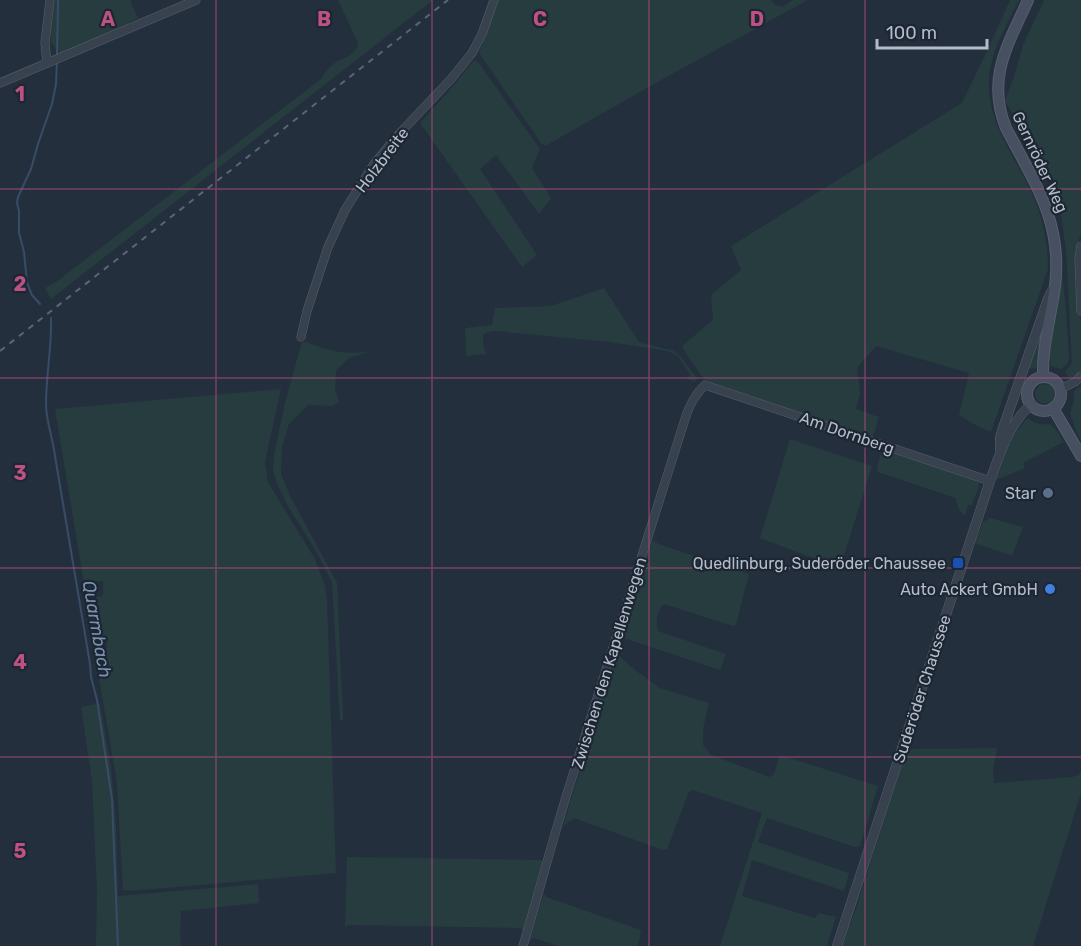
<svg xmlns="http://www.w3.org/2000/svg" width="1081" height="946" font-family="Rubik,sans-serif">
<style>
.green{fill:#263c3f}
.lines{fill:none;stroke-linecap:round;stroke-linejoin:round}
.stream{stroke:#394c67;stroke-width:2}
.minor-casing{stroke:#565f6c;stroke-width:9}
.tertiary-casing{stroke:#565f6c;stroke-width:10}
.secondary-casing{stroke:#565f6c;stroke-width:12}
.minor{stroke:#38414e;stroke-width:8}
.tertiary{stroke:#38414e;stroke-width:9}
.secondary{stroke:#465061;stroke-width:10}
.rail{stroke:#5a6575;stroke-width:2;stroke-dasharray:6 6;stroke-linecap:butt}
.grid{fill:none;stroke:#bd5182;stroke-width:1.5;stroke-opacity:0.55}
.service-dot{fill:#5c6f8a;stroke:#1d2633;stroke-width:2}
.transit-dot{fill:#1a4fb4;stroke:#1d2633;stroke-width:2}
.shop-dot{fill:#3f7fe0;stroke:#1d2633;stroke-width:2}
.labels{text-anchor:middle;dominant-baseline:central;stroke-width:4.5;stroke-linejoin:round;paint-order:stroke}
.street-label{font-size:16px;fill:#b4bcc9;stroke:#1d2633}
.poi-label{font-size:16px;fill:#b4bcc9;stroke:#1d2633;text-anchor:end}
.water-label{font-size:18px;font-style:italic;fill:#7c92b1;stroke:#1d2633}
.grid-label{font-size:20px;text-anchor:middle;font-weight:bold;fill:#bd5182;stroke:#1d2633;stroke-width:4.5;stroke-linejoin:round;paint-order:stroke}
</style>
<rect width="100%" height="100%" fill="#242f3e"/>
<g class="green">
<path d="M 54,0 L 130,0 L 138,18 L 127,24 L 61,54 L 51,43 L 51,29 Z"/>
<path d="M 338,0 L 433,0 L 51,299 L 45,288 L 56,282 L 321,79 C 324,75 327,69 331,66 C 341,57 355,58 358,43 Z"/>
<path d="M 496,0 L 771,0 L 774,4 L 782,7 L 793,0 L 808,0 L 661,80 L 545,146 L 541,143 L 479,53 Z"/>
<path d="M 1010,0 L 1019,0 C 1007,25 989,54 989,82 C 987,126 1020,162 1035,201 C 1044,223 1048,245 1048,269 L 991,432 L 977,426 L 959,415 L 969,373 L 876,346 L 857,368 L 860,393 L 856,409 L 879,417 L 873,436 L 776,406 L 704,379 L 688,357 L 682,346 L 713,320 L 711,295 L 741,270 L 731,246 L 962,103 L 988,49 Z"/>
<path d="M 1044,0 L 1081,0 L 1081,233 C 1071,263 1075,293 1081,323 C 1081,338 1081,355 1081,371 L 1079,374 L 1069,378 L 1065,372 L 1072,363 L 1066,250 L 1061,215 L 1050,182 L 1005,100 L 1014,77 L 1023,45 Z"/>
<path d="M 474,60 L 478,62 L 540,149 L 532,168 L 551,198 L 539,214 L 496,155 L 480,169 L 537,255 L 522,267 L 420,123 L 449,91 Z"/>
<path d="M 1061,261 L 1066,310 L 1069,357 L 1068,363 L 1061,369 L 1051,366 C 1047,343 1055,322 1058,300 C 1060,287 1061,274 1061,261 Z"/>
<path d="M 604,288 L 639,342 L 674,351 L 680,356 L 697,378 L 695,382 L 687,379 L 690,375 L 678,356 L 668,351 L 609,342 L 496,331 L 488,332 L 483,335 L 483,345 L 487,354 L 466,356 L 465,328 L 492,325 L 495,308 L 551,306 Z"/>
<path d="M 1046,315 L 1037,368 L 1027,369 Z"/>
<path d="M 303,342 L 307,342 C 331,352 341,354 368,352 L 349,358 L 336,370 L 335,388 L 339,402 L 333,406 L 308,405 L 289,424 L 282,447 L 281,474 L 290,496 L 337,583 L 343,716 L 343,720 L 340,721 L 332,582 L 315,549 L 290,510 L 277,484 L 273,470 L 274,455 L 285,403 L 301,345 Z"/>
<circle cx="1045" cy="394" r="10"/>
<path d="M 1081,386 L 1081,440 C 1075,431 1074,423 1070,413 L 1074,402 L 1074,391 Z"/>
<path d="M 281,389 L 265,462 L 268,482 L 315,559 L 325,586 L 327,600 L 336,873 L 131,891 L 123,890 L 117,783 L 96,660 L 106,659 L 107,641 L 94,642 L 86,598 L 103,596 L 103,581 L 84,583 L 55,409 Z"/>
<path d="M 1028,418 C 1035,424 1041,425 1050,424 L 1057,431 L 1064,442 L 1023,463 L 1025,468 L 996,480 C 1004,458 1010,434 1028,418 Z"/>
<path d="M 790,439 L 872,466 L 841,565 L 837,567 L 760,538 Z"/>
<path d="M 882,448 L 978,482 L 979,486 L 972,505 L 968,505 L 965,516 L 959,510 L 955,498 L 878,472 L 877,468 Z"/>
<path d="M 990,518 L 1023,527 L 1012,556 L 975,543 L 983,522 Z"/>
<path d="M 652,540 L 661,545 L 749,574 L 736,625 L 733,626 L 664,604 C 657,610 655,622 658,631 L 726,654 L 720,670 L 621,637 Z"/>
<path d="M 616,653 L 635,670 L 660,688 L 709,703 L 703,729 L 703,745 L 711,755 L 770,777 L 774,774 L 780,755 L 878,786 L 860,846 L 855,847 L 767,818 L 758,842 L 849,873 L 844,891 L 752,860 L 742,896 L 815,918 L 819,913 L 836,917 L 827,946 L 720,946 L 762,813 L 693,790 L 689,792 L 667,849 L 663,850 L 574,818 L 563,826 Z"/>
<path d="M 100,703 L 111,768 L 116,825 L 118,896 L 258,884 L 259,903 L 181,911 L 180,936 L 181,946 L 96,946 L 97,892 L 92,781 L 81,707 Z"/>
<path d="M 997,748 L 993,770 L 994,783 L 1072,777 L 1079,775 L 1081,771 L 1081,793 L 1033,946 L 842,946 L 856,909 L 906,749 Z"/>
<path d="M 347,857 L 542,860 L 544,863 L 524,932 L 521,928 L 350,925 L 345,927 Z"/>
<path d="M 544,893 L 546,897 L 641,930 L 638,946 L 558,946 L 534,938 L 529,941 Z"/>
</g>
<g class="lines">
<g class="stream">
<path d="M 57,55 L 58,0"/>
<path d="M 40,304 L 32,295 L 27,283 L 24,252 L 19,233 L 19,211 L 17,203 L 18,197 L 31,169 L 38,144 L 52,104 L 56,84 L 57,61"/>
<path d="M 51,318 C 52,347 46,375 46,404 C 46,422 53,438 55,456 L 90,664 L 91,677 L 97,700 L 112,799 L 118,946"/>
</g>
<g class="minor-casing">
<g id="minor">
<path d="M 47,63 L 45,43 L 50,0"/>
<path d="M 0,83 L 196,0"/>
<path d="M 1081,246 L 1079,258 L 1081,311"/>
<path d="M 301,337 L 307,311 L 328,247 L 345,210 L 374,164 L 399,134 L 451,79 L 472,53 L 482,34 L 494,0"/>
<path d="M 1060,389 L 1075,382 L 1081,376"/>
<path d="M 523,946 C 539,892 553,838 570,784 C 609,663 647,541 685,419 C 689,406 694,395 705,385 L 990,481"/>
</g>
</g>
<g class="tertiary-casing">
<g id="tertiary">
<path d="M 1000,451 L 1000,438 L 1003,428 L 1048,299 L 1052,291"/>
<path d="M 837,946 L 990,481 C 1000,454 1008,424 1032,404"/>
</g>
</g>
<g class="secondary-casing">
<g id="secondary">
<path d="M 1028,0 C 1008,45 986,78 1006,128 C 1034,182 1063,222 1055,286 C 1051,317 1042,346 1043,377"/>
<circle cx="1044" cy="394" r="17"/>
<path d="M 1053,408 L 1081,456"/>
</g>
</g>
<use href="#minor" class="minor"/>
<use href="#tertiary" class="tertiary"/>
<use href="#secondary" class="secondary"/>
<path class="rail" d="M 0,351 L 448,0"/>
</g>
<path class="grid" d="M 216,0 L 216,946M 432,0 L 432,946M 649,0 L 649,946M 865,0 L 865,946M 0,189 L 1081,189M 0,378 L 1081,378M 0,568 L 1081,568M 0,757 L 1081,757"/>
<circle class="service-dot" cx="1048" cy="493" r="6"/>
<rect class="transit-dot" x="952" y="557" width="12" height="12" rx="3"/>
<circle class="shop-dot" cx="1050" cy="589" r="6"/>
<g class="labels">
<g class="street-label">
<text transform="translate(382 160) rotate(-53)">Holzbreite</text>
<text transform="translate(1040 162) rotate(65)">Gernröder Weg</text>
<text transform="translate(847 433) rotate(19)">Am Dornberg</text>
<text transform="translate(609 663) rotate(-73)">Zwischen den Kapellenwegen</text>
<text transform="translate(922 689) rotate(-72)">Suderöder Chaussee</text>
</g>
<g class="poi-label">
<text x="1036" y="493">Star</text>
<text x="946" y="563">Quedlinburg, Suderöder Chaussee</text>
<text x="1038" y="589">Auto Ackert GmbH</text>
</g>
<g class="water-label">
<text transform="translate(97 629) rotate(80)">Quarmbach</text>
</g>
</g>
<g class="grid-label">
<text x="108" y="26">A</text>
<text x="324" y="26">B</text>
<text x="540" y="26">C</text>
<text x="757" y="26">D</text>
<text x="20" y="101">1</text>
<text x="20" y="291">2</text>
<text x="20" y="480">3</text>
<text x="20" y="669">4</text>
<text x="20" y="858">5</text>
</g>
<path d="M877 39v9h110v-9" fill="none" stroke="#b4bcc9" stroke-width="3"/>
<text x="886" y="39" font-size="18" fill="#b4bcc9" stroke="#1d2633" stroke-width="4.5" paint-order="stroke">100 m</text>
</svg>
